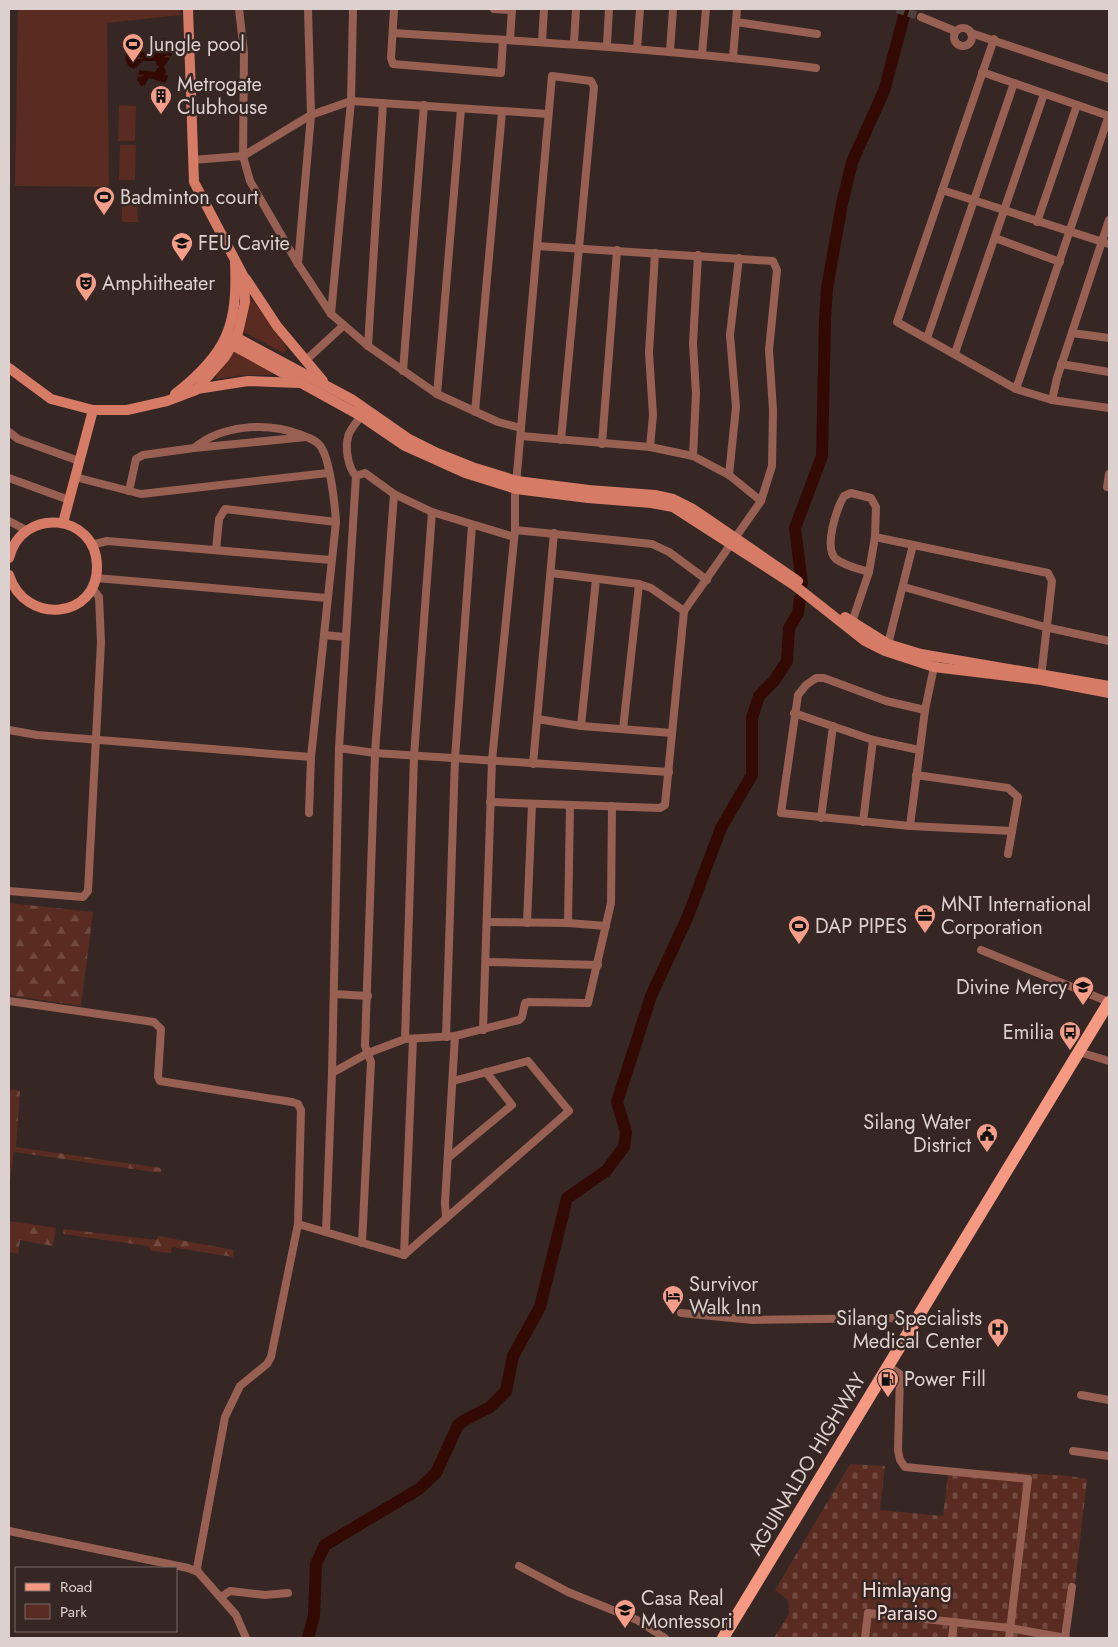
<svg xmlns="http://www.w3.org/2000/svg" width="1118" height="1647" font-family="Jost,sans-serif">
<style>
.green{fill:#5a2b20}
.forest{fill:url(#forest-firs)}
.cemetery{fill:url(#cemetery-stones)}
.water{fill:url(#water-ripples)}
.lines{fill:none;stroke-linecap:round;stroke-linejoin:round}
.river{stroke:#320a03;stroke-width:12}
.street-tunnel{stroke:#4f403e;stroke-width:8;stroke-dasharray:8 4;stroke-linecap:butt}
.street{stroke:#986052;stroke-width:8}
.secondary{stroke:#d57b66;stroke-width:10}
.primary{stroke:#f69983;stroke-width:12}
.labels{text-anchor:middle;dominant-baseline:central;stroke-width:5;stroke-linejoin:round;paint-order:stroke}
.poi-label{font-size:20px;fill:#dcd1cf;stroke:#362724;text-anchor:start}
.street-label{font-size:20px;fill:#dcd1cf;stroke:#362724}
.park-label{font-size:20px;fill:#f5ddd7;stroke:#362724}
</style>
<defs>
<pattern id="forest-firs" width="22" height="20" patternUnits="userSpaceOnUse" patternTransform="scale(1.25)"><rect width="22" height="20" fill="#5a2b20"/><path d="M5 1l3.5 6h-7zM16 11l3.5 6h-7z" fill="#71493f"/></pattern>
<pattern id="cemetery-stones" width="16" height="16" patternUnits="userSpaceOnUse" patternTransform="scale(1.25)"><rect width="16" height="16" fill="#5a2b20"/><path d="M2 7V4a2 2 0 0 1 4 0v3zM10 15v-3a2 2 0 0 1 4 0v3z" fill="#71493f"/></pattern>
<pattern id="water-ripples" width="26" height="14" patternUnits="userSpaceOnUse" patternTransform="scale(1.25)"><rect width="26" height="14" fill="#320a03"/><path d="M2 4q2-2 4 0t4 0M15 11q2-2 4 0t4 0" fill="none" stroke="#4f2d27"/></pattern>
</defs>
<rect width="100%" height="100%" fill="#362724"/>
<g class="green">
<path d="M 18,9 L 180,9 L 181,15 L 107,23 L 109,187 L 15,186 Z"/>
<path d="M 119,105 L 136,106 L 135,141 L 118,141 Z"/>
<path d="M 120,145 L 136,145 L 135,180 L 119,180 Z"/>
<path d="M 137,193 L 138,222 L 122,222 L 122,194 Z"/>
<path d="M 251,298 L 285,344 L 287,350 L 283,353 L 242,331 L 248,299 Z"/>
<path d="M 237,349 L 273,373 L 269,375 L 243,375 L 217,379 L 216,375 Z"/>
</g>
<g class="forest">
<path d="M 9,903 L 93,912 L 81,1006 L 9,995 Z"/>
<path d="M 9,1089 L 20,1091 L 16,1147 L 161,1168 L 161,1173 L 14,1152 L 9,1188 Z"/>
<path d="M 9,1221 L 56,1228 L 53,1246 L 20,1240 L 18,1254 L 9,1252 Z"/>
<path d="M 64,1229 L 157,1240 L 158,1236 L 234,1250 L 233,1257 L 172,1247 L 171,1253 L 151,1251 L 148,1246 L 63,1234 Z"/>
</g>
<path class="cemetery" d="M 850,1464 L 885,1466 L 880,1510 L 943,1516 L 949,1468 L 1069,1476 L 1087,1479 L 1069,1638 L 774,1638 L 789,1614 L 788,1600 L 775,1590 Z"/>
<path class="water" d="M 164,38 L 171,41 C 175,53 170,58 164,67 L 168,77 L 165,83 L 149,78 L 145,85 L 141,86 L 137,80 L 139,70 L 155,72 L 157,69 L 156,61 L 143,61 L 134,69 L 129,67 C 125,61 124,56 129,50 C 137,49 142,54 151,52 L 155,43 Z"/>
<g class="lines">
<g class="river">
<path d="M 802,584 L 795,528 L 822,456 L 825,320 L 827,288 L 842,204 L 852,162 L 884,91 L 906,9"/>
<path d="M 308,1638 L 314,1616 L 316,1564 L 325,1545 L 419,1489 L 436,1473 L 458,1425 L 465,1420 L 490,1407 L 506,1391 L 513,1356 L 540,1307 L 567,1198 L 606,1171 L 624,1147 L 626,1132 L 617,1102 L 651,996 L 688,916 L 721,828 L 752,775 L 752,718 L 759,696 L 774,681 L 787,661 L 789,628 L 798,613 L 800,599"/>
</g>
<path class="street-tunnel" d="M 897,9 L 921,17"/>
<g class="street">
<path d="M 239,9 L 244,53 L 243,156 L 250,181 L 298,264 L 331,314 L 368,346 L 437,394 L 498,422 L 521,428"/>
<path d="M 394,9 L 391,58 L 393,64 L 501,73 L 503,40"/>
<path d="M 494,9 L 512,10"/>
<path d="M 921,17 L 955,31"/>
<path d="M 736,22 L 817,34"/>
<circle cx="963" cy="37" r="9"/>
<path d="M 393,33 C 535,42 675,49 816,68"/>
<path d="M 971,33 L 1109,79"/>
<path d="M 510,39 L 512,9"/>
<path d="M 994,39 L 897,322 L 1016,389 L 1052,400 L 1109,408"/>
<path d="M 542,42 L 544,9"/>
<path d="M 574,43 L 576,9"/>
<path d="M 607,45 L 609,9"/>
<path d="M 637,49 L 640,9"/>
<path d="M 670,51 L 673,9"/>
<path d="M 702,54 L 706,9"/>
<path d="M 733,57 L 737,9"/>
<path d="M 982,72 L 1109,116"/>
<path d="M 193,160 L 243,156 L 311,115 L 351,101 L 548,114"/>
<path d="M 942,190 L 1109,244"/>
<path d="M 1037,222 L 1077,105"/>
<path d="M 995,238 L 1060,262"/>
<path d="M 298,264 L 311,115 L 308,9"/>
<path d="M 331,314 L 351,101 L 353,9"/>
<path d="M 1072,333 L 1109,338"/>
<path d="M 927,338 L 1014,83"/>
<path d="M 368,346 L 383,103"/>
<path d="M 955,353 L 1044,94"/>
<path d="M 305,361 L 344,325"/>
<path d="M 1061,364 L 1109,372"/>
<path d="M 403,371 L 424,105"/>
<path d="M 1016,389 L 1109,115"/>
<path d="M 437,394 L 461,109"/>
<path d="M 1052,400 L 1057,378 L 1109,220"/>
<path d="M 475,412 L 502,112"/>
<path d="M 9,432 L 18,439 L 79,461"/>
<path d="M 521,436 L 650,447 L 693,456 L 729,475 L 761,501"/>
<path d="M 306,437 L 194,448 C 221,425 266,422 299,434 C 307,437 317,440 321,447 C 330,460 335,505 336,522 L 311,757 L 309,813"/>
<path d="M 602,444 L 617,250"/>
<path d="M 650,447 L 653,415 L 649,353 L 655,253"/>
<path d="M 693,456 L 696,394 L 693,343 L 698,255"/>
<path d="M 729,475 L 736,407 L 730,335 L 739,258"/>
<path d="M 356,476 L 365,473 L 394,494 L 432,512 L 514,537"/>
<path d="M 356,476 C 348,468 345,448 348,437 C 349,430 357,422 361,416"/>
<path d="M 75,477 L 141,494 L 328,473"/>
<path d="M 9,478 L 69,500"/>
<path d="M 1107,487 L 1109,474"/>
<path d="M 129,491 L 136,459 L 143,455 L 194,448"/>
<path d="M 9,521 L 26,530"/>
<path d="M 515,530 L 652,544 L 669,552 L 707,580"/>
<path d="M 91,545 L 107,541 L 331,560"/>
<path d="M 216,550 L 219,519 L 225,509 L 336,522"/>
<path d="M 869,572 C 859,569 845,566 836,559 C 823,548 837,508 844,496 L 851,493 L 871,498 L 876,507 L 875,537"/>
<path d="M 551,573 L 639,584 L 651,588 L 684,611"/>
<path d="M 96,578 L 327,598"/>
<path d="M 904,587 L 1045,627 L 1109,641"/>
<path d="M 851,625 L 869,572 L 875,537 L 1048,573 L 1052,581 L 1041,678"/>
<path d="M 324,635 L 345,637"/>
<path d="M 887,648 L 913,545"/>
<path d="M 925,710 L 886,701 L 824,678 L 816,678 L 806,685 L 798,695 L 781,813 L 910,826 L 1012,831"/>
<path d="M 794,713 L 873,740 L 919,750"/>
<path d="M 537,719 L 581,726 L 672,733"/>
<path d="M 581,726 L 596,579"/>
<path d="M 623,729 L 639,584"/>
<path d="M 9,730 L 37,735 L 311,757"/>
<path d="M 339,748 L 375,753 L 669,772"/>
<path d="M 533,764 L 554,533"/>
<path d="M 916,775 L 1008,788 L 1018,797 L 1008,854"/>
<path d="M 490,802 L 660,808 L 665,805 L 684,611 L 761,501 L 772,466 L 773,410 L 769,350 L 777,270 L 773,261 L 537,246"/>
<path d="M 821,818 L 833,726"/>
<path d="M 863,822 L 873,740"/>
<path d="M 910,826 L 925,710 L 935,662"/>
<path d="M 9,891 L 83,897 L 88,891 L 101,642 L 99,597 L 92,588"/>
<path d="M 488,922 L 568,923 L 606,926"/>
<path d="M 527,923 L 532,804"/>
<path d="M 568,923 L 570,805"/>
<path d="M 981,950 L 1109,1002"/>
<path d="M 487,962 L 598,965"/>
<path d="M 334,994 L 368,996"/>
<path d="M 9,1001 L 154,1022 L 161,1029 L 158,1077 L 160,1081 L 292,1102 L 298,1104 L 301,1110 L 298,1224 L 271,1357 L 267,1364 L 240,1386 L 225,1417 L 197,1568 L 198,1572 L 236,1615 L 246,1638"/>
<path d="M 483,1030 L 492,760 L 515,530 L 515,496 L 552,76 L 591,81 L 594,87 L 561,440"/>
<path d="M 446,1037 L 455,758 L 472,525"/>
<path d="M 405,1039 L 414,756 L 432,512"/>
<path d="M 1079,1052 L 1109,1061"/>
<path d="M 332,1073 L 368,1053 L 405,1039 L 455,1036 L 519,1020 L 522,1017 L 525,1003 L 529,1002 L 588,1003 L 611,903 L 612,806"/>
<path d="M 448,1158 L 512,1105 L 486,1072"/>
<path d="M 446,1218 L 445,1203 L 455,1036"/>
<path d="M 298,1224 L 404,1255"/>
<path d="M 326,1232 L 332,1073 L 339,748 L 356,476"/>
<path d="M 362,1243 L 371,1062 L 365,1046 L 375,753 L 394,494"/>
<path d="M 404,1255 L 569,1111 L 528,1061 L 453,1081"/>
<path d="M 404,1255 L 413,1039"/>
<path d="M 681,1313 L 753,1320 L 893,1318 L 900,1320 L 911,1329"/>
<path d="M 888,1366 L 900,1374 L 898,1450 L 900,1460 L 905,1467 L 1028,1479 L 1009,1638"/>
<path d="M 1081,1395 L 1109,1400"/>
<path d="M 1073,1451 L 1109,1456"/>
<path d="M 9,1531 L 188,1568 L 198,1572"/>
<path d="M 519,1566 L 568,1592 L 637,1620 L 665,1638"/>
<path d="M 221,1597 L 230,1591 L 265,1595 L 288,1593"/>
<path d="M 865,1638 L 868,1613 L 1010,1628 L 1066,1638"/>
<path d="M 952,1638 L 954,1622"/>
<path d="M 1065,1638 L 1072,1587"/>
</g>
<g class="secondary">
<path d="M 246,279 L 277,326 L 323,381"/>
<path d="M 228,333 L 353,400 L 409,439 L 437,453 L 472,467 L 517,481 L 589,490 L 655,495 L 673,499 L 693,509 L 798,581"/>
<path d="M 225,341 L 361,416 L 405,446 L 465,473 L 516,489 L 588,498 L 651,503 L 673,507 L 794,585 L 865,641 L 885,651 L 934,667 L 1041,680 L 1109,693"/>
<path d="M 9,368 L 51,399 L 93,410 L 127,410 L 167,401 L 196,390 L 225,357 L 237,337 L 245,302 L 244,277 L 194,182 L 188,9"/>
<path d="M 197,389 L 248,381 L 299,383"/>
<path d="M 175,394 C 226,354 238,327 235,263"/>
<path d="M 63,523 L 93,410"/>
<path d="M 9,558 C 22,506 96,513 97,566 C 98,619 25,626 9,575"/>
<path d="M 845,617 L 888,644 L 921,654 L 1109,686"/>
</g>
<path class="primary" d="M 723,1638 L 1109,1002"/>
</g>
<defs>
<g id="stadium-pin" transform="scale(1.125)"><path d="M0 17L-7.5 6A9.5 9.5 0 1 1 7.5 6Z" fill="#f49e89" stroke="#362724"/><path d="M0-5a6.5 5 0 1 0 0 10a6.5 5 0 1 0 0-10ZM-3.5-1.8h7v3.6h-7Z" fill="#111"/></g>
<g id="building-pin" transform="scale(1.125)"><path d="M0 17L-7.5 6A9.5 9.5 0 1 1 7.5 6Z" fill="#f49e89" stroke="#362724"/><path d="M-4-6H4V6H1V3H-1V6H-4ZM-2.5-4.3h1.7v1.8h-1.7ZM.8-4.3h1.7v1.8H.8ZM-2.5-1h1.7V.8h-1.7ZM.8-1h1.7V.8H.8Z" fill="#111"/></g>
<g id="university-pin" transform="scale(1.125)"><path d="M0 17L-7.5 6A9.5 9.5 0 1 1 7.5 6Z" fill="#f49e89" stroke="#362724"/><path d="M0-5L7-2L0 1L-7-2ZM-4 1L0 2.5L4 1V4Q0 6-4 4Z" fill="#111"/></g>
<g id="theatre-pin" transform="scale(1.125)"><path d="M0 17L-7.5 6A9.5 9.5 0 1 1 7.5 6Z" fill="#f49e89" stroke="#362724"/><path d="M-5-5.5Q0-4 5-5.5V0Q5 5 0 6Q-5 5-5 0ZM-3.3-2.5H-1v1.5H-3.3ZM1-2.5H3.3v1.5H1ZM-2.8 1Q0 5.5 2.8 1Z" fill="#111"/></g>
<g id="office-pin" transform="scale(1.125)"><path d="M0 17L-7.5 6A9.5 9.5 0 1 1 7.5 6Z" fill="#f49e89" stroke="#362724"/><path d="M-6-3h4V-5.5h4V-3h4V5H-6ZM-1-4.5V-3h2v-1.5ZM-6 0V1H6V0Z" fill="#111"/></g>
<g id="bus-pin" transform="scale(1.125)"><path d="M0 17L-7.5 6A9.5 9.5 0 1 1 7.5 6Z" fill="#f49e89" stroke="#362724"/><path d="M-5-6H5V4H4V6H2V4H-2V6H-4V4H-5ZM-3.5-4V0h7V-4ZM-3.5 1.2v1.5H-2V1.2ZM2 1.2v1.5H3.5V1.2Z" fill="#111"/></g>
<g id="civic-pin" transform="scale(1.125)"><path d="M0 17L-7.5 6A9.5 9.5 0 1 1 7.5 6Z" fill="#f49e89" stroke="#362724"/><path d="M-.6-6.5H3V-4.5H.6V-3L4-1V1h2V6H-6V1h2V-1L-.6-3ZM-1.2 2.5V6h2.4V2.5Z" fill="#111"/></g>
<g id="hotel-pin" transform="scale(1.125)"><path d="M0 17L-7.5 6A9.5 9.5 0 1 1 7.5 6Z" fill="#f49e89" stroke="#362724"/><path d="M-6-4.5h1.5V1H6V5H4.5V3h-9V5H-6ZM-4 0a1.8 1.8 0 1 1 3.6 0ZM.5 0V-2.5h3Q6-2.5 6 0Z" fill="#111"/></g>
<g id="hospital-pin" transform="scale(1.125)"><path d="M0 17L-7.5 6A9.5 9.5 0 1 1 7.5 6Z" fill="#f49e89" stroke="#362724"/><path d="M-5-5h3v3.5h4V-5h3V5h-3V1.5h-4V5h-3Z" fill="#111"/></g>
<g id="fuel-pin" transform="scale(1.125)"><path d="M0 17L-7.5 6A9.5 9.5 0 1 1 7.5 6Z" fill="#f49e89" stroke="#362724"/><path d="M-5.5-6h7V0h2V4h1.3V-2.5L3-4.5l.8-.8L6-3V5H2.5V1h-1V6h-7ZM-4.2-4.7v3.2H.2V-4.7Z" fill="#111"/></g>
<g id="school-pin" transform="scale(1.125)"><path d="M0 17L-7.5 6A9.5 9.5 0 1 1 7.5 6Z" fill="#f49e89" stroke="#362724"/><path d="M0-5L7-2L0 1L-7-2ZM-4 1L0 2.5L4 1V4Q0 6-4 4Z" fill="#111"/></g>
</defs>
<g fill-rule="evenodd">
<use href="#stadium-pin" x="133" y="44"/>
<use href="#building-pin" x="161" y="96"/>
<use href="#stadium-pin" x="104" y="197"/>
<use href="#university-pin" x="182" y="243"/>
<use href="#theatre-pin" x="86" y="283"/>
<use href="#office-pin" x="925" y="915"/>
<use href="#stadium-pin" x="799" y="926"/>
<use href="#university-pin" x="1083" y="987"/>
<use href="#bus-pin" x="1070" y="1032"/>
<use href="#civic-pin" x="987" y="1134"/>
<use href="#hotel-pin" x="673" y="1296"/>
<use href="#hospital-pin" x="998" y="1329"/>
<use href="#fuel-pin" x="888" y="1379"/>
<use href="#school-pin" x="625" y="1610"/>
</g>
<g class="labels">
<g class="poi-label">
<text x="149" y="44">Jungle pool</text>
<text x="177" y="84">Metrogate<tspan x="177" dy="23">Clubhouse</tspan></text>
<text x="120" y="197">Badminton court</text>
<text x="198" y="243">FEU Cavite</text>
<text x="102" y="283">Amphitheater</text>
<text x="941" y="904">MNT International<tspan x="941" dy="23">Corporation</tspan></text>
<text x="815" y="926">DAP PIPES</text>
<text x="1067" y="987" text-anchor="end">Divine Mercy</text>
<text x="1054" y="1032" text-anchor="end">Emilia</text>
<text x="971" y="1122" text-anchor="end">Silang Water<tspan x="971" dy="23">District</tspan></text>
<text x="689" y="1284">Survivor<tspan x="689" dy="23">Walk Inn</tspan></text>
<text x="982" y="1318" text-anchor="end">Silang Specialists<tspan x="982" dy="23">Medical Center</tspan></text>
<text x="904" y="1379">Power Fill</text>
<text x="641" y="1598">Casa Real<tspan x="641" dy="23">Montessori</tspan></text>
</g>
<g class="street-label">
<text transform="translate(807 1464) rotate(-59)">AGUINALDO HIGHWAY</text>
</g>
<g class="park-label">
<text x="907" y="1590">Himlayang<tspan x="907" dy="23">Paraiso</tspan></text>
</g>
</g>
<rect width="1118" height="1647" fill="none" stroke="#dcd1cf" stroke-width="20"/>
<rect x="15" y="1567" width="162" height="65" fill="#362724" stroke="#786b68"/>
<rect x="25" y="1583" width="25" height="8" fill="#f69983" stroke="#786b68"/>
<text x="60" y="1592" font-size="15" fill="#dcd1cf">Road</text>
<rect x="25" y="1604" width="25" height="15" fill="#5a2b20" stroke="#786b68"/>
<text x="60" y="1617" font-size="15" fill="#dcd1cf">Park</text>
</svg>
